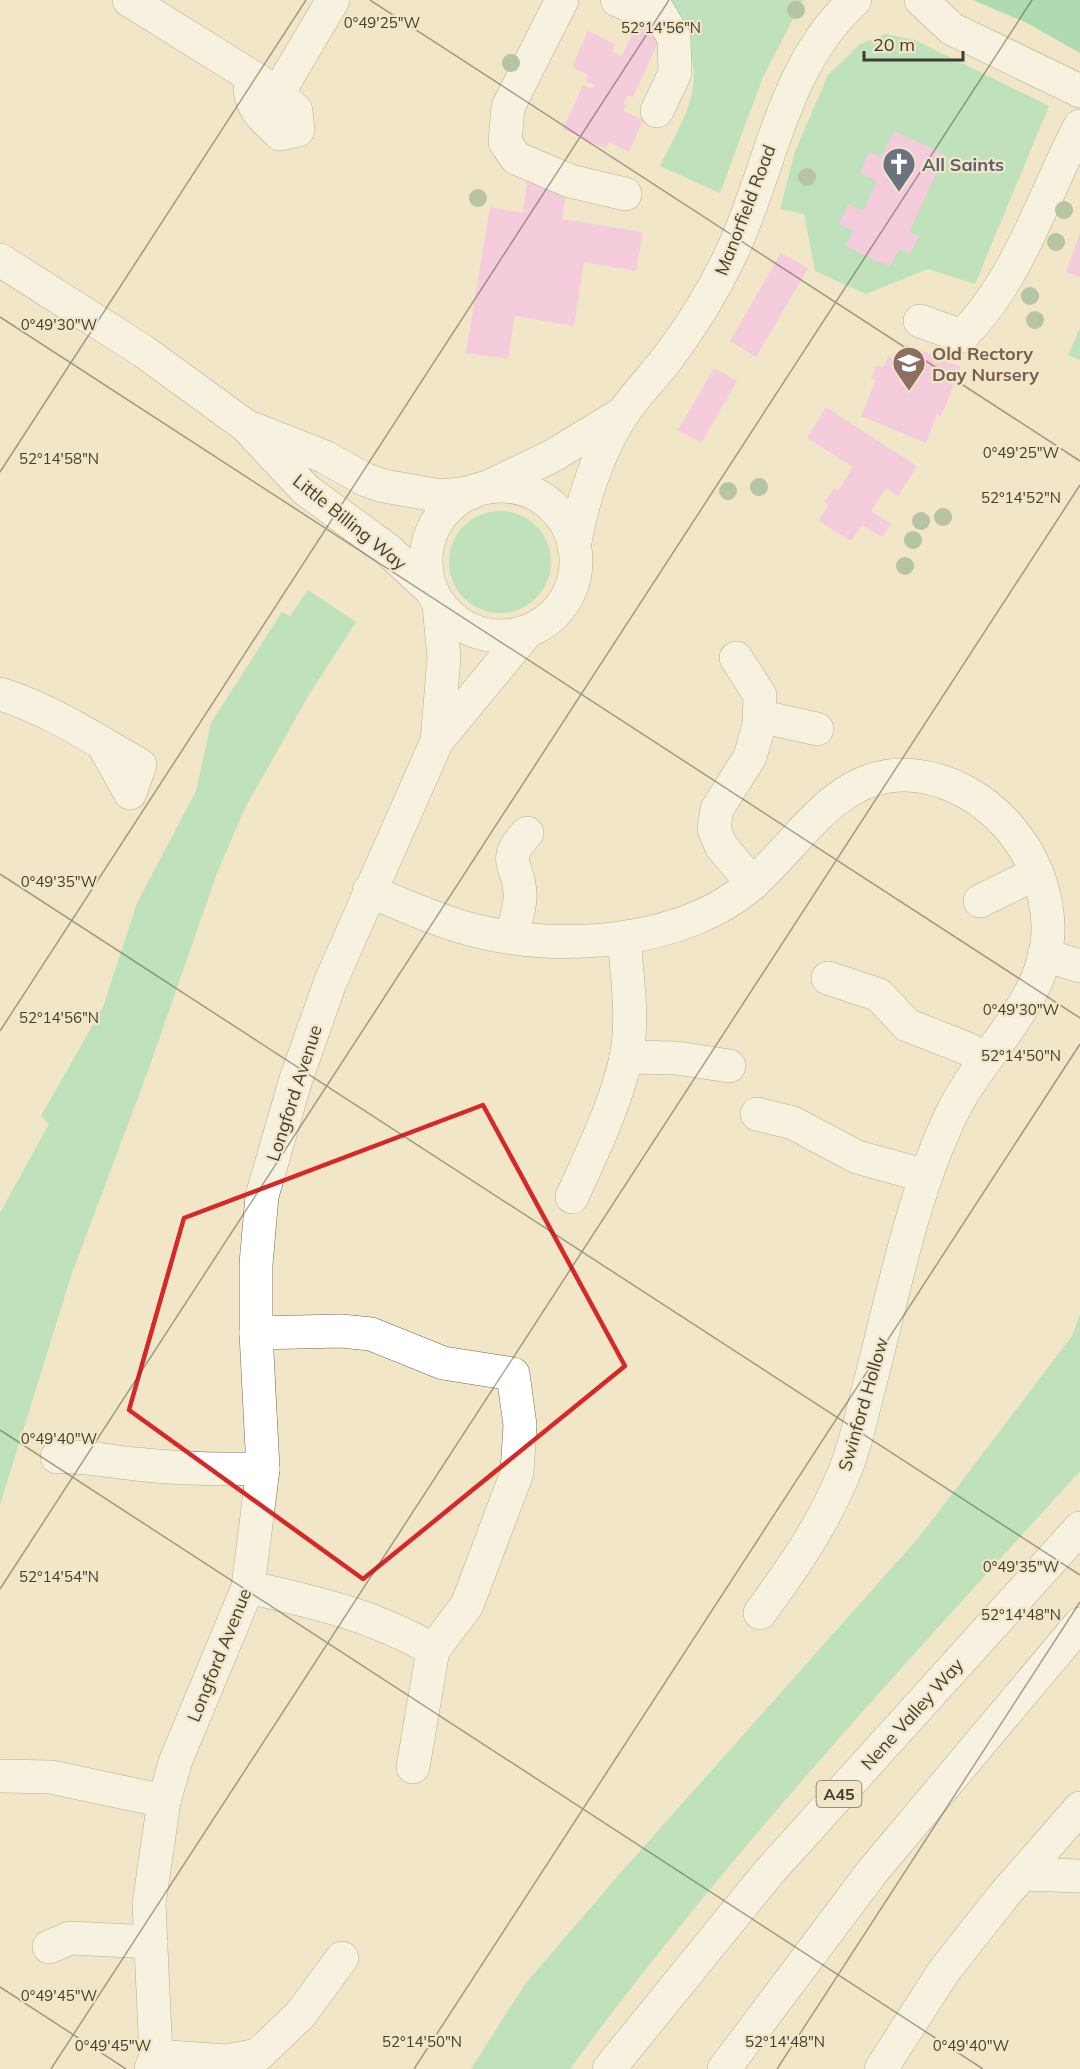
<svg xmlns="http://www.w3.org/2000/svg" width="1080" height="2069" font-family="Mulish,sans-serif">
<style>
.green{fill:#84deb0}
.forest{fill:#61cd9a}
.building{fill:#f8aef5}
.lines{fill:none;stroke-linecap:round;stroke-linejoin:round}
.minor-casing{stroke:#73694d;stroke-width:34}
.highway-casing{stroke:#73694d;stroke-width:34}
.minor{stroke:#fff;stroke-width:33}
.highway{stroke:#fff;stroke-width:33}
.tree{fill:#6f9b7b}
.marked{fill:none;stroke:#d62828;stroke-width:4.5;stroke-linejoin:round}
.ticks{fill:none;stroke:#413d30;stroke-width:1.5;stroke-opacity:0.45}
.labels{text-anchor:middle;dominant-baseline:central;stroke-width:4.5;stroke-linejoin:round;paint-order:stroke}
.shield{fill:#f1e6c7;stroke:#76705d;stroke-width:1.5}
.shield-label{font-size:16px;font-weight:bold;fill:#413d30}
.worship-label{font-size:18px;font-weight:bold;fill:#5b616d;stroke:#f1e6c7;text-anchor:start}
.street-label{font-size:18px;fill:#413d30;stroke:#f1e6c7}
.education-label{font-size:18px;font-weight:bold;fill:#785e54;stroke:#f1e6c7;text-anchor:start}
.ticks-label{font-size:15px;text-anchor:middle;fill:#413d30;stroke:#f1e6c7;stroke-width:4.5;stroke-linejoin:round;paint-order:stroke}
</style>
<rect width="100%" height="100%" fill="#f1e6c7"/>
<g class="green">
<path d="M 665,0 L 803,0 L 763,77 L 720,193 L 660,166 C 675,135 701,96 692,60 C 687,39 675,19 665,0 Z"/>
<path d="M 886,34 L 915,40 L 1049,106 L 975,284 L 928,269 L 866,294 L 815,271 L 804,214 L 780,209 L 795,151 L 828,75 L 860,44 Z"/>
<path d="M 1080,328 L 1080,360 L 1068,355 Z"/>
<circle cx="500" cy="562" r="51"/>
<path d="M 308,590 L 356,622 L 310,693 L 245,808 L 217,873 L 148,1071 L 71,1276 L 0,1505 L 0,1213 L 49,1124 L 41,1116 L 103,1007 L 137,903 L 196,791 L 211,723 L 282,612 L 290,616 Z"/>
<path d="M 1080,1314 L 1080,1471 C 904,1665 725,1857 570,2069 L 471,2069 L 525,1984 L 623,1870 L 920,1536 L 1072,1336 Z"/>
</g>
<path class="forest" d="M 973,0 L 1080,0 L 1080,53 L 1027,23 Z"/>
<g class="building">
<path d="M 639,19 L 664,30 L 633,97 L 628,95 L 623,104 L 626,105 L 623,111 L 643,120 L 629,152 L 609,142 L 606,149 L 563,129 L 583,85 L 592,89 L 594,85 L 586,81 L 589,75 L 572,67 L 588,31 L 615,44 L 612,52 L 622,56 Z"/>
<path d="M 894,131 L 945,155 L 909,232 L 919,236 L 910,254 L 899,249 L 890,267 L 845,246 L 853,230 L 839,224 L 848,204 L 863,211 L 877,181 L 860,173 L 869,152 L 881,158 Z"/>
<path d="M 527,182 L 567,188 L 562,219 L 643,232 L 636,271 L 584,262 L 574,326 L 515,316 L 508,359 L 466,353 L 490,207 L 523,213 Z"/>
<path d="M 1080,233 L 1080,277 L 1066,272 Z"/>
<path d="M 781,253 L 808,268 L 756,357 L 730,341 Z"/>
<path d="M 906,344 L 961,367 L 941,416 L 937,414 L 926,443 L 861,416 L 876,380 L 871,378 L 877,365 L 883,368 L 888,356 L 899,361 Z"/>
<path d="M 714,368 L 737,381 L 701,443 L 678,430 Z"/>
<path d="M 826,407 L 917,466 L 898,496 L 886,488 L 871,511 L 891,524 L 882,537 L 862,525 L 851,541 L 819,521 L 829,504 L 825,502 L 834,488 L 838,491 L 853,467 L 807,438 Z"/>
</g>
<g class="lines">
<g class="minor-casing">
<g id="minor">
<path d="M 129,0 L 278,93 L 333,0"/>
<path d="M 562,0 L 508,107 L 505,142 L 516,158 L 570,181 L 625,194"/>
<path d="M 617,0 L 633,7 L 654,8"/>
<path d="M 652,0 L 674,38 L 675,73 L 657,111"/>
<path d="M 921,0 L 952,29 L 1080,91"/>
<path d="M 251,76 C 246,104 261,116 280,134 L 298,130 L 296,111 L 278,93"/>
<path d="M 0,260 L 143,351 L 246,426 L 306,490 L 388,550 L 431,590"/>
<path d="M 920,321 L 962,336 C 1019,279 1043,196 1080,126"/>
<path d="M 254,429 L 325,457 L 366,480 L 384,486 L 441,496 L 471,493"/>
<circle cx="501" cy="561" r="75"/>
<path d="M 488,487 L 554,455 L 623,413"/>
<path d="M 574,547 C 581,504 599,448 624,412 C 637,393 653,377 667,359 C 692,326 713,292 731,254 C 771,170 782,66 855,0"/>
<path d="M 736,658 L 760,695 L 759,725 L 750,757 L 717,809 L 714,829 L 721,846 L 753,884"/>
<path d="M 0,694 C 51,710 94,739 140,765 L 130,793 L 103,744"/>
<path d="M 759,725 L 772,719 L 817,729"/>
<path d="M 437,741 L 444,658 L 439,605"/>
<path d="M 369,891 C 403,905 438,921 473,930 C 559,953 685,944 753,883 C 803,839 840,765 918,776 C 990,786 1046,854 1048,925 C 1050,999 981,1052 952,1113 C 911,1198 893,1296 869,1387 C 861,1417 855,1449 842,1478 C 821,1528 792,1569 760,1613"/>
<path d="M 980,901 L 1037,873"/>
<path d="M 512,937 C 514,925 519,912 520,899 C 522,865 498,864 527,833"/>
<path d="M 1044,955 L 1080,966"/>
<path d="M 828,978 L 879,995 L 907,1025 L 968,1049 L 984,1059"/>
<path d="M 626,1057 L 677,1058 L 729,1066"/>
<path d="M 757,1114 L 793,1123 L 857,1157 L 926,1176"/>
<path d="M 572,1197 C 592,1152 615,1107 626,1058 C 634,1020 627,977 624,938"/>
<path d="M 256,1333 L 341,1331 L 371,1334 L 443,1363 L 513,1374 L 520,1425 L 517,1473 L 467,1605 L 433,1650"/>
<path d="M 57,1457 C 85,1455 109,1462 136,1464 C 178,1469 221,1469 263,1469"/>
<path d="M 248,1587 C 314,1602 374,1615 433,1650 L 413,1767"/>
<path d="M 0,1776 L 51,1777 L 164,1801"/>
<path d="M 1022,1874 L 1080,1876"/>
<path d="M 49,1947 L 70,1938 L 151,1942"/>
<path d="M 156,2056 L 227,2061 L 258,2055 L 300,2015 L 342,1958"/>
<path d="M 151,2069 L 156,2056 L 149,1904 L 164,1801 L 176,1760 L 248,1587 L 263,1469 L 256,1333 L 256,1264 L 262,1196 L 296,1079 L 330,983 L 437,741 L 527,632"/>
<path d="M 881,2069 L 944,1971 L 1004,1895 L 1080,1808"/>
</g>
</g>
<g class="highway-casing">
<g id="highway">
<path d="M 609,2069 L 769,1872 L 1080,1528"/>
<path d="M 724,2069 L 872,1872 L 1080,1624"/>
</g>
</g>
<use href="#minor" class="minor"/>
<use href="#highway" class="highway"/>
</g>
<g class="tree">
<circle cx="796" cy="10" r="9"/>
<circle cx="511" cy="63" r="9"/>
<circle cx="807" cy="177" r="9"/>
<circle cx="478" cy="198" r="9"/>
<circle cx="1064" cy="210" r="9"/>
<circle cx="1056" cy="242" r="9"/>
<circle cx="1030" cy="296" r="9"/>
<circle cx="1035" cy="320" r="9"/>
<circle cx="759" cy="487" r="9"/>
<circle cx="728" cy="491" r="9"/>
<circle cx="943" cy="517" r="9"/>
<circle cx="921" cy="521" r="9"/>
<circle cx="913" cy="540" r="9"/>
<circle cx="905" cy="566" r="9"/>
</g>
<path d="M0 0H1080V2069H0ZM 483,1105 L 625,1366 L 363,1579 L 129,1410 L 184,1218 Z" fill="#f1e6c7" fill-opacity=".55" fill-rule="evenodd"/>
<path class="marked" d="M 483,1105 L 625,1366 L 363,1579 L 129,1410 L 184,1218 Z"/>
<path class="ticks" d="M 370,0 L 1080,461M 0,317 L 1080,1018M 0,472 L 306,0M 0,874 L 1080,1575M 0,1031 L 669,0M 0,1430 L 983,2069M 0,1589 L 1032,0M 0,1987 L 126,2069M 51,2069 L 1080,485M 414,2069 L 1080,1044M 777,2069 L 1080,1602"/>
<defs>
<g id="church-pin" transform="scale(1.725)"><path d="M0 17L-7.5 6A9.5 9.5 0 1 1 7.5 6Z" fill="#6b7280" stroke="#f1e6c7"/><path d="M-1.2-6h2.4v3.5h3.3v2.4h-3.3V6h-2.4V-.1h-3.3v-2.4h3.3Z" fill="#fff"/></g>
<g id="school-pin" transform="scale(1.725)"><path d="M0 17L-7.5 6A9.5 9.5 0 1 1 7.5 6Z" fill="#8d6e63" stroke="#f1e6c7"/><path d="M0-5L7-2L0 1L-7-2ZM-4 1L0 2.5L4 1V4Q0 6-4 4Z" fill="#fff"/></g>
</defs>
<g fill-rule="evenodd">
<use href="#church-pin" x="899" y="164"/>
<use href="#school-pin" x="909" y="363"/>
</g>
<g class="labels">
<rect class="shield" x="816.5" y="1781" width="45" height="26" rx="4.5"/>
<g class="shield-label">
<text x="839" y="1794">A45</text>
</g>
<g class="worship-label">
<text x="922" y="164">All Saints</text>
</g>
<g class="street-label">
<text transform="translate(745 210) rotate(-69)">Manorfield Road</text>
<text transform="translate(350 522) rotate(39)">Little Billing Way</text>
<text transform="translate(294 1093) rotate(-72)">Longford Avenue</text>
<text transform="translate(863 1404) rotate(-74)">Swinford Hollow</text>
<text transform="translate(219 1655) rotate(-68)">Longford Avenue</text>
<text transform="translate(912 1714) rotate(-48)">Nene Valley Way</text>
</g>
<g class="education-label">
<text x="932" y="353">Old Rectory<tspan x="932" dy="21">Day Nursery</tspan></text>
</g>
</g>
<g class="ticks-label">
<text x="382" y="28">0°49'25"W</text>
<text x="661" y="33">52°14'56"N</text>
<text x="59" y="330">0°49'30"W</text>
<text x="1021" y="458">0°49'25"W</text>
<text x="59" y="464">52°14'58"N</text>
<text x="1021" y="503">52°14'52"N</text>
<text x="59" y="887">0°49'35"W</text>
<text x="1021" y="1015">0°49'30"W</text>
<text x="59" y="1023">52°14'56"N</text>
<text x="1021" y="1061">52°14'50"N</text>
<text x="59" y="1444">0°49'40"W</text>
<text x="1021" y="1572">0°49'35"W</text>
<text x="59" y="1582">52°14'54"N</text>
<text x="1021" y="1620">52°14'48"N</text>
<text x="59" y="2001">0°49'45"W</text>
<text x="422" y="2047">52°14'50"N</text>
<text x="785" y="2047">52°14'48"N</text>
<text x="113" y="2051">0°49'45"W</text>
<text x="971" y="2051">0°49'40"W</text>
</g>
<path d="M864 51v9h99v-9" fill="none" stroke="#413d30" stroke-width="3"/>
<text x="873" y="51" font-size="18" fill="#413d30" stroke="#f1e6c7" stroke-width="4.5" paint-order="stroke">20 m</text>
</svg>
